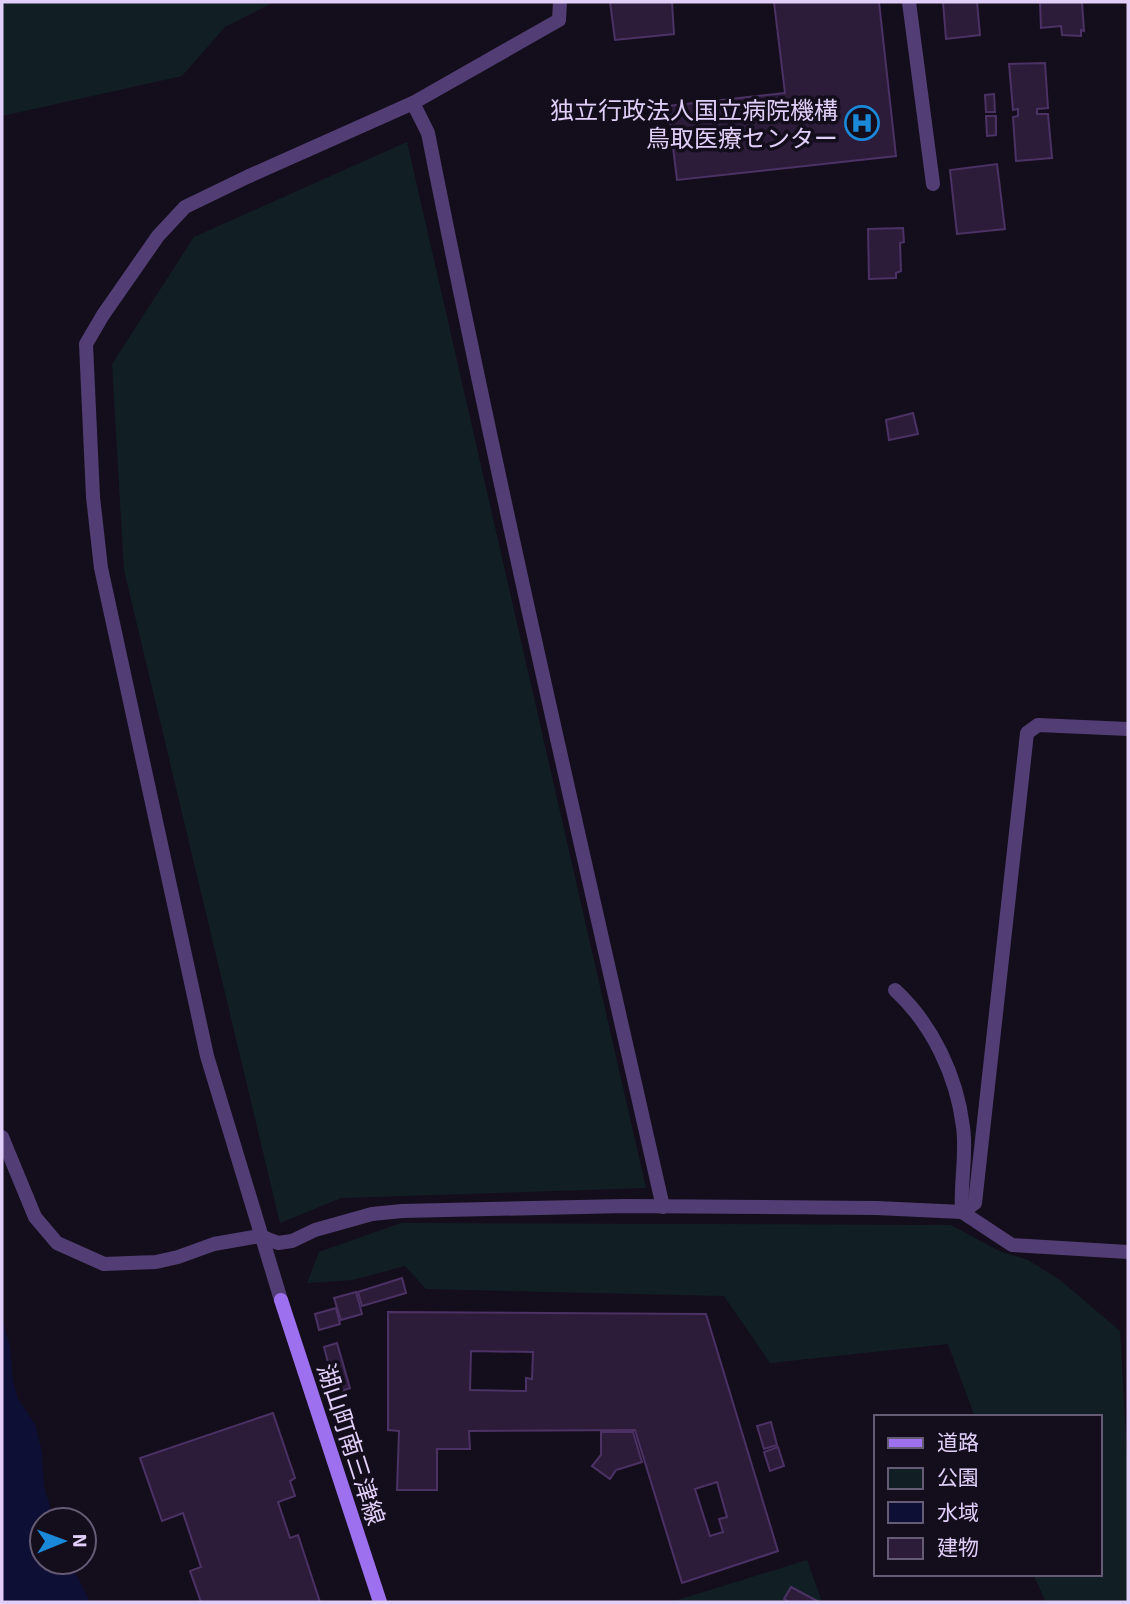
<svg xmlns="http://www.w3.org/2000/svg" width="1130" height="1604" font-family="'Exo 2','Noto Sans JP',sans-serif">
<style>
.green{fill:#111f25}
.water{fill:#0e0f34}
.building{fill:#2c1c3a;stroke:#4b3164;stroke-width:2;fill-rule:evenodd}
.lines{fill:none;stroke-linecap:round;stroke-linejoin:round}
.lane{stroke:#523e75;stroke-width:14}
.street{stroke:#523e75;stroke-width:14}
.secondary{stroke:#9c70ee;stroke-width:14}
.labels{text-anchor:middle;dominant-baseline:central;stroke-width:7;stroke-linejoin:round;paint-order:stroke}
.poi-label{font-size:24px;fill:#e1cef9;stroke:#140e1c;text-anchor:end}
.street-label{font-size:24px;fill:#e1cef9;stroke:#140e1c}
</style>
<rect width="100%" height="100%" fill="#140e1c"/>
<g class="green">
<path d="M 2,2 L 274,2 L 225,27 L 182,76 L 2,116 Z"/>
<path d="M 407,142 L 646,1188 L 341,1198 L 280,1223 L 124,570 L 112,364 L 194,237 Z"/>
<path d="M 401,1223 L 951,1225 L 999,1251 L 1028,1260 L 1060,1280 L 1120,1331 L 1128,1475 L 1128,1602 L 1046,1602 L 1033,1574 L 1100,1574 L 1100,1417 L 975,1417 L 948,1344 L 770,1363 L 724,1296 L 426,1289 L 405,1266 L 352,1280 L 307,1283 L 319,1252 Z"/>
<path d="M 807,1560 L 822,1602 L 671,1602 Z"/>
</g>
<path class="water" d="M 2,1319 L 10,1346 L 13,1381 L 18,1399 L 35,1424 L 42,1452 L 44,1486 L 54,1520 L 42,1520 L 42,1562 L 70,1562 L 90,1602 L 2,1602 Z"/>
<g class="building">
<path d="M 610,2 L 672,2 L 674,34 L 615,40 Z"/>
<path d="M 774,2 L 879,2 L 896,156 L 677,180 L 668,106 L 785,93 Z"/>
<path d="M 943,2 L 977,2 L 980,35 L 946,39 Z"/>
<path d="M 1040,2 L 1082,2 L 1084,31 L 1081,30 L 1081,36 L 1062,35 L 1061,26 L 1041,28 Z"/>
<path d="M 1045,63 L 1048,108 L 1037,109 L 1037,114 L 1048,114 L 1052,158 L 1016,161 L 1013,117 L 1018,116 L 1018,109 L 1013,110 L 1009,64 Z"/>
<path d="M 994,94 L 995,112 L 986,112 L 985,95 Z"/>
<path d="M 986,116 L 996,116 L 996,135 L 987,136 Z"/>
<path d="M 997,164 L 1005,229 L 957,234 L 950,170 Z"/>
<path d="M 903,228 L 904,242 L 900,243 L 901,271 L 896,273 L 896,278 L 869,279 L 868,229 Z"/>
<path d="M 913,413 L 918,434 L 889,440 L 886,420 Z"/>
<path d="M 402,1278 L 406,1293 L 362,1306 L 358,1292 Z"/>
<path d="M 356,1292 L 362,1314 L 341,1320 L 334,1298 Z"/>
<path d="M 336,1308 L 340,1324 L 319,1330 L 315,1314 Z"/>
<path d="M 388,1312 L 706,1314 L 778,1551 L 682,1583 L 635,1430 L 469,1431 L 470,1449 L 437,1449 L 437,1490 L 397,1490 L 399,1431 L 388,1430 ZM 471,1351 L 533,1352 L 532,1379 L 526,1378 L 526,1391 L 470,1390 ZM 717,1482 L 727,1517 L 719,1519 L 723,1532 L 710,1536 L 695,1489 Z"/>
<path d="M 337,1343 L 350,1388 L 336,1393 L 324,1347 Z"/>
<path d="M 273,1413 L 295,1478 L 290,1481 L 295,1496 L 278,1502 L 290,1538 L 298,1535 L 320,1602 L 201,1602 L 190,1571 L 201,1567 L 183,1513 L 162,1521 L 140,1458 Z"/>
<path d="M 771,1422 L 777,1445 L 764,1449 L 757,1426 Z"/>
<path d="M 601,1432 L 633,1432 L 642,1462 L 616,1470 L 610,1479 L 592,1466 L 601,1455 Z"/>
<path d="M 778,1447 L 784,1466 L 770,1471 L 764,1452 Z"/>
<path d="M 791,1587 L 819,1602 L 789,1602 L 784,1599 Z"/>
</g>
<g class="lines">
<path class="lane" d="M 909,2 L 933,184"/>
<g class="street">
<path d="M 413,103 L 428,133 C 499,492 582,849 663,1207"/>
<path d="M 895,990 C 932,1024 957,1076 963,1127 C 967,1153 960,1184 962,1212"/>
<path d="M 2,1137 L 35,1217 L 57,1243 L 104,1264 L 156,1262 L 178,1257 L 214,1244 L 260,1236 L 278,1243 L 292,1241 L 315,1230 L 372,1214 L 402,1211 L 625,1206 L 877,1208 L 962,1212 L 1012,1245 L 1128,1252"/>
<path d="M 962,1212 L 975,1203 L 1027,733 L 1038,725 L 1128,729"/>
<path d="M 281,1300 L 207,1056 L 101,568 L 93,497 L 86,344 L 103,315 L 158,236 L 185,207 L 247,177 L 413,103 L 559,20 L 560,2"/>
</g>
<path class="secondary" d="M 281,1300 L 380,1602"/>
</g>
<defs>
<g id="hospital-ring" transform="scale(1.75)"><circle r="9.5" fill="#140e1c" stroke="#1a89d9" stroke-width="1.5"/><path d="M-5-5h3v3.5h4V-5h3V5h-3V1.5h-4V5h-3Z" fill="#1a89d9"/></g>
</defs>
<g fill-rule="evenodd">
<use href="#hospital-ring" x="862" y="123"/>
</g>
<g class="labels">
<g class="poi-label">
<text x="838" y="109">独立行政法人国立病院機構<tspan x="838" dy="28">鳥取医療センター</tspan></text>
</g>
<g class="street-label">
<text transform="translate(352 1444) rotate(72)">湖山町南三津線</text>
</g>
</g>
<rect width="1130" height="1604" fill="none" stroke="#e1cef9" stroke-width="7"/>
<rect x="874" y="1415" width="228" height="161" fill="#140e1c" stroke="#665b74" stroke-width="2"/>
<rect x="888" y="1438" width="35" height="10" fill="#9c70ee" stroke="#665b74" stroke-width="2"/>
<text x="937" y="1450" font-size="21" fill="#e1cef9">道路</text>
<rect x="888" y="1468" width="35" height="21" fill="#111f25" stroke="#665b74" stroke-width="2"/>
<text x="937" y="1485" font-size="21" fill="#e1cef9">公園</text>
<rect x="888" y="1502" width="35" height="21" fill="#0e0f34" stroke="#665b74" stroke-width="2"/>
<text x="937" y="1520" font-size="21" fill="#e1cef9">水域</text>
<rect x="888" y="1538" width="35" height="21" fill="#2c1c3a" stroke="#665b74" stroke-width="2"/>
<text x="937" y="1555" font-size="21" fill="#e1cef9">建物</text>
<g transform="translate(63 1541) rotate(89)"><circle r="33" fill="#140e1c" stroke="#665b74" stroke-width="2"/>
<path d="M0-5L12 26L0 18L-12 26Z" fill="#1a89d9"/>
<text y="-10" font-size="19" font-weight="bold" text-anchor="middle" fill="#e1cef9">N</text>
</g>
</svg>
